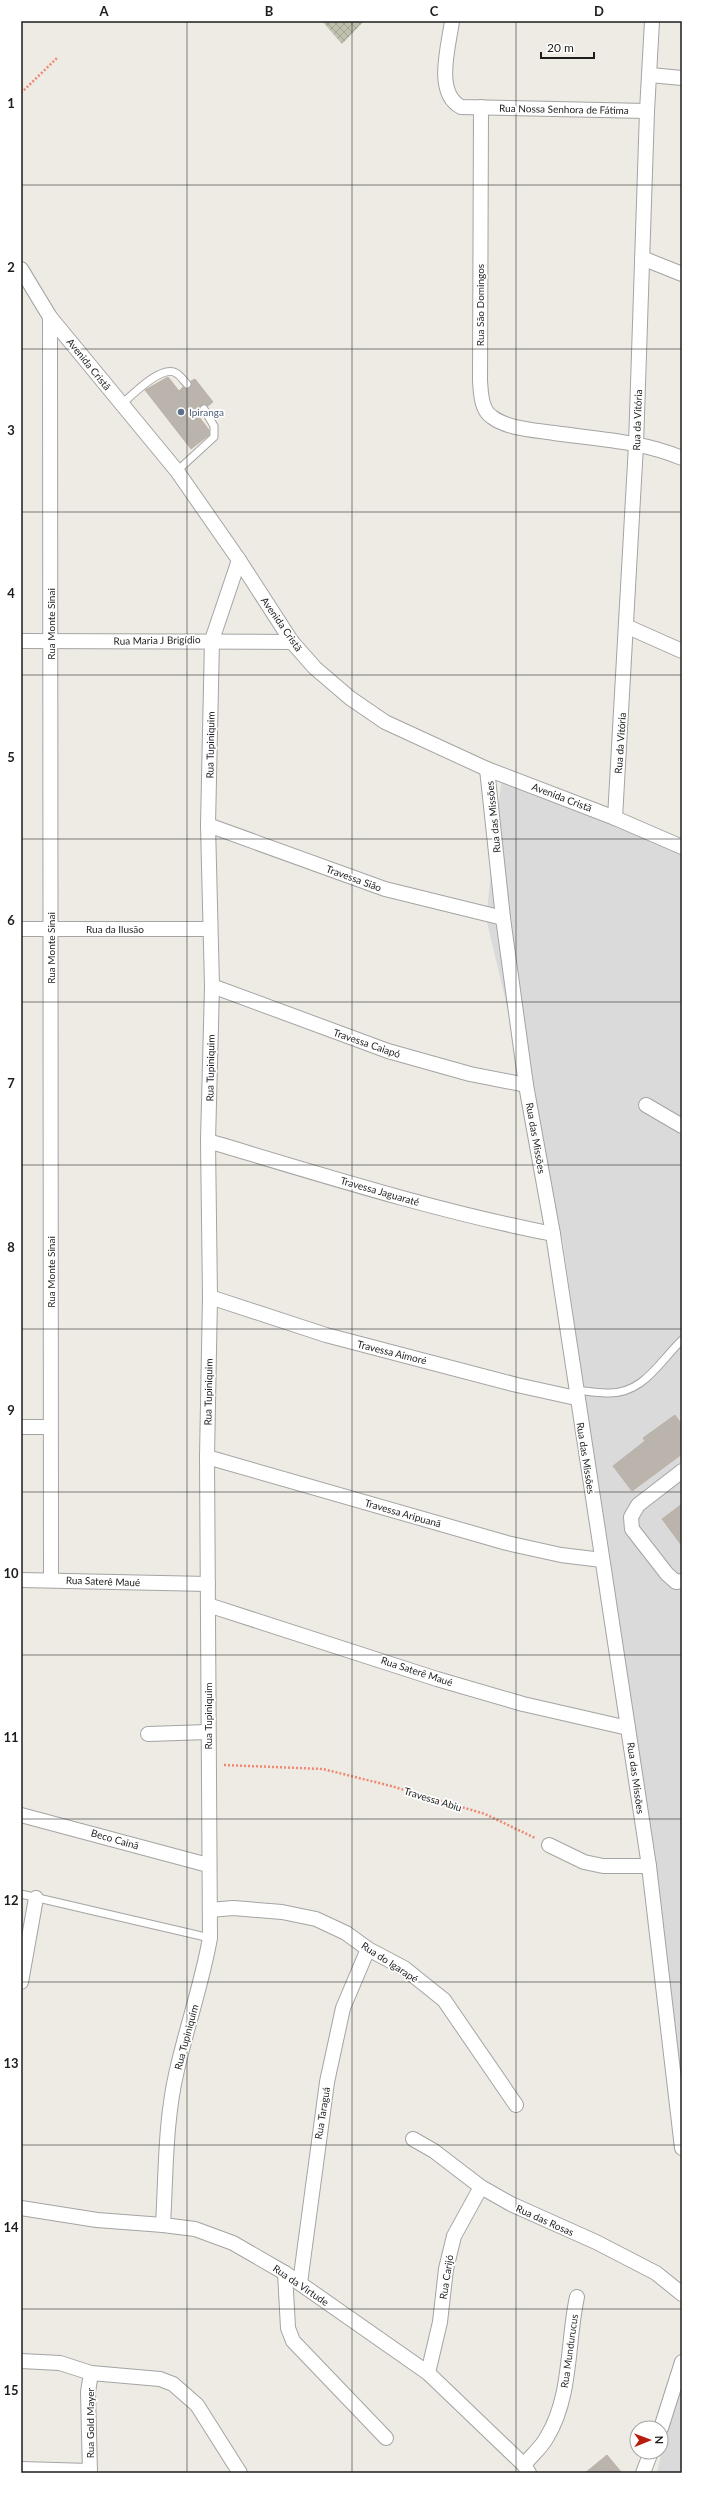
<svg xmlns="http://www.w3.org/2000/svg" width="703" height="2494" font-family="Lato,sans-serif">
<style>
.residential{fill:#dbdada}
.construction{fill:url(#construction-cross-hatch)}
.building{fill:#bab4ad;stroke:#beb2a7}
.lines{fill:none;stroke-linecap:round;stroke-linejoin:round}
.lane-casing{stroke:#a4a4a4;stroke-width:9}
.street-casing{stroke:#a4a4a4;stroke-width:16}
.path{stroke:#ef8872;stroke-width:2.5;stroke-dasharray:2 2;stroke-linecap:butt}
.lane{stroke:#fff;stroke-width:7}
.street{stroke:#fff;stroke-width:14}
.grid{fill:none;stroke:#1d1d1d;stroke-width:1;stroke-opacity:0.55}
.service-dot{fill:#5c6f8a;stroke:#fff;stroke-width:1.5}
.labels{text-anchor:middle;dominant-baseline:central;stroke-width:3.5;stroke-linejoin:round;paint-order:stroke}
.street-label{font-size:10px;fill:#1d1d1d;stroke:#fff}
.service-label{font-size:10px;fill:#4e5e75;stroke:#fff;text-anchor:start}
.neatline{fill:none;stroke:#1d1d1d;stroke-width:1.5}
.grid-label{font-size:13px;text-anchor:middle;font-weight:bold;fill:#1d1d1d}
</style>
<defs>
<pattern id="construction-cross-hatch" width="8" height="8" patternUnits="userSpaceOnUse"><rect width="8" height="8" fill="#c0c1af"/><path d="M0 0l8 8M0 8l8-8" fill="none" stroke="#a5a596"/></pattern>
</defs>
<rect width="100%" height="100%" fill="#edebe3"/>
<g class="residential">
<path d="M 503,767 L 682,840 L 682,2090 L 563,1242 L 486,918 Z"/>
<path d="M 682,2352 L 682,2473 L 657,2473 Z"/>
</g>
<path class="construction" d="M 322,21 L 364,21 L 342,44 Z"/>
<g class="building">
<path d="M 168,377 L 179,391 L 183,387 L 190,388 L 191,381 L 195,379 L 213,402 L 208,406 L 201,405 L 200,412 L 197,414 L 209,430 L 209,435 L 191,449 L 145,390 Z"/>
<path d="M 675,1415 L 682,1425 L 682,1454 L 632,1491 L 613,1466 L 645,1441 L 643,1438 Z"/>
<path d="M 682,1504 L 682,1546 L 662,1519 Z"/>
<path d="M 607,2455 L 622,2473 L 585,2473 Z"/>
</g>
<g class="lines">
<g class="lane-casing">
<g id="lane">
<path d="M 122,404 C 132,395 162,364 176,373 C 180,375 184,381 187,384"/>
<path d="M 177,471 L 214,437 L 214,426 L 204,409"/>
<path d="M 575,1390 C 586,1391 596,1393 606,1393 C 643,1395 659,1362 682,1340"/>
<path d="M 21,1894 L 210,1938"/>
</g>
</g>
<g class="street-casing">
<g id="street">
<path d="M 452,21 C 449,45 434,93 461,107 L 647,111"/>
<path d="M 650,75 L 682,78"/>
<path d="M 481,107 L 480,381 C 481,393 481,410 492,417 C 508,429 535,430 554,433 C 596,439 642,441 682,458"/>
<path d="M 642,258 L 682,274"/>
<path d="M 21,269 L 50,317 L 177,471 L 239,560 L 292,642 L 315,668 L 350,698 L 385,722 L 487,769 L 615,818 L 682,847"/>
<path d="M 50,317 L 51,1579"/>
<path d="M 628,627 L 682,651"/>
<path d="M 21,641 L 292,642"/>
<path d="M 487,769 L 503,918 L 526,1085 L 553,1234 L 649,1866 L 682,2148"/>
<path d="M 615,818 L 636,445 L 647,111 L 652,21"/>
<path d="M 208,825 L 385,889 L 503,918"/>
<path d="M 21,929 L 209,929"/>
<path d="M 212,986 L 388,1051 L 470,1074 L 526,1085"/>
<path d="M 646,1105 L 682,1126"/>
<path d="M 208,1141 C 322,1175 436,1211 553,1234"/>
<path d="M 210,1297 L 326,1335 L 517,1385 L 576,1398"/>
<path d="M 21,1427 L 50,1427"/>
<path d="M 207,1457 L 507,1543 L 561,1555 L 602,1560"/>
<path d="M 682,1471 L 638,1505 L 631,1517 L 632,1529 L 667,1574 L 676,1582 L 682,1581"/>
<path d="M 21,1580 L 208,1584"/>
<path d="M 208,1605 L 437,1679 L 523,1704 L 628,1728"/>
<path d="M 148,1734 L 208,1732"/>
<path d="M 21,1815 L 208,1865"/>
<path d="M 549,1845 L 584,1862 L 603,1866 L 649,1866"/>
<path d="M 210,1910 L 233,1908 L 282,1912 L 316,1919 L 346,1933 L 368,1949 L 404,1968 L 444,2000 L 516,2105"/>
<path d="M 21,1982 L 36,1898"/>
<path d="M 413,2139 L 434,2151 L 481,2187 L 511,2204 L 596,2242 L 656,2273 L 682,2294"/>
<path d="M 21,2208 L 97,2220 L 163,2225 L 195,2229 L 233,2243 L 285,2273 L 428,2373 L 524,2465 L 529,2473"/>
<path d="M 163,2225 C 166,2174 165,2120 177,2070 C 187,2026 202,1983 210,1938 L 207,1457 L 210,1297 L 208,1141 L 212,986 L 208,825 L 212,640 L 239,560"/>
<path d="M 285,2273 L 288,2328 L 293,2341 L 386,2438"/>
<path d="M 300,2283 L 327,2082 L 343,2008 L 368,1949"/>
<path d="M 21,2361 L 60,2363 L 91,2373 L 160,2379 L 173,2384 L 197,2405 L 240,2473"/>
<path d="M 428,2373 L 440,2322 L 446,2269 L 454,2236 L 481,2187"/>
<path d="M 661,2428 L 682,2362"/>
<path d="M 524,2465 C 531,2456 542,2447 547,2437 C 572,2396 567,2342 577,2297"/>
<path d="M 21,2469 L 90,2471"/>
<path d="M 90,2473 L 88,2392 L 91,2373"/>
<path d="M 643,2473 L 651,2452"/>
</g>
</g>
<g class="path">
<path d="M 21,93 L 57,58"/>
<path d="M 224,1765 L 323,1769 L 391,1786 L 485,1814 L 535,1838"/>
</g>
<use href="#lane" class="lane"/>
<use href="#street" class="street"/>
</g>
<path class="grid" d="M 187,21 L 187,2473M 352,21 L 352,2473M 516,21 L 516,2473M 21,185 L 682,185M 21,349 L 682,349M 21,512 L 682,512M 21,675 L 682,675M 21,839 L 682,839M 21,1002 L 682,1002M 21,1165 L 682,1165M 21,1329 L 682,1329M 21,1492 L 682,1492M 21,1655 L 682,1655M 21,1819 L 682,1819M 21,1982 L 682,1982M 21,2145 L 682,2145M 21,2309 L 682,2309"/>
<circle class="service-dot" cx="181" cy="412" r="4"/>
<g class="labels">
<g class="street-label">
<text transform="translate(564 109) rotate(1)">Rua Nossa Senhora de Fátima</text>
<text transform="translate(480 305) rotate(-90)">Rua São Domingos</text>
<text transform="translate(89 364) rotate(51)">Avenida Cristã</text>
<text transform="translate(637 420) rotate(-88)">Rua da Vitória</text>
<text transform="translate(51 624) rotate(-90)">Rua Monte Sinai</text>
<text transform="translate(282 624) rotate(55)">Avenida Cristã</text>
<text transform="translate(157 640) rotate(-1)">Rua Maria J Brigídio</text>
<text transform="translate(620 743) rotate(-86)">Rua da Vitória</text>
<text transform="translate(210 745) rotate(-89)">Rua Tupiniquim</text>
<text transform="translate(562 797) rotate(21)">Avenida Cristã</text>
<text transform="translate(493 817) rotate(-96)">Rua das Missões</text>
<text transform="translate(354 878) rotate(20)">Travessa Sião</text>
<text x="115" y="929">Rua da Ilusão</text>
<text transform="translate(51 948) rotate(-90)">Rua Monte Sinai</text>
<text transform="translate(367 1043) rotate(19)">Travessa Caiapó</text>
<text transform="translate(210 1068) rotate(-89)">Rua Tupiniquim</text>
<text transform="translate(536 1138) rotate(80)">Rua das Missões</text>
<text transform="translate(380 1191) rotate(16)">Travessa Jaguaraté</text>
<text transform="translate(51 1272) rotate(-90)">Rua Monte Sinai</text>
<text transform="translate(392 1352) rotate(14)">Travessa Aimoré</text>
<text transform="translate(208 1392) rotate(-89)">Rua Tupiniquim</text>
<text transform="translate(586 1458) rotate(81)">Rua das Missões</text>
<text transform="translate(403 1513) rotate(16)">Travessa Aripuanã</text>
<text transform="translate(103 1581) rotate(2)">Rua Saterê Maué</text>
<text transform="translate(417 1671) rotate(18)">Rua Saterê Maué</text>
<text transform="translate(208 1716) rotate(-90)">Rua Tupiniquim</text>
<text transform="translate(636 1778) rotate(82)">Rua das Missões</text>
<text transform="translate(433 1799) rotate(17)">Travessa Abiu</text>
<text transform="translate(115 1839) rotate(16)">Beco Cainã</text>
<text transform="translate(390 1962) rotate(33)">Rua do Igarapé</text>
<text transform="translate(186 2037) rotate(-75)">Rua Tupiniquim</text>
<text transform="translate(322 2113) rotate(-81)">Rua Taraguá</text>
<text transform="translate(545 2220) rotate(24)">Rua das Rosas</text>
<text transform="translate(446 2277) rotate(-81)">Rua Carijó</text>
<text transform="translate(301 2285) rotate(34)">Rua da Virtude</text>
<text transform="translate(569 2351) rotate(-82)">Rua Mundurucus</text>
<text transform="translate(90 2423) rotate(-90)">Rua Gold Mayer</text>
</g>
<g class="service-label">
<text x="189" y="412">Ipiranga</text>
</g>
</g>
<rect width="703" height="2494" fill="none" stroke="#ffffff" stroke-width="44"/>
<g transform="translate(649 2440) rotate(89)"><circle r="19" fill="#ffffff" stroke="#a5a5a5"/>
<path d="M0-3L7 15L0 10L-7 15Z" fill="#ba1b0f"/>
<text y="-6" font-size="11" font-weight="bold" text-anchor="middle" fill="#1d1d1d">N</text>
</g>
<path d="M541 52v6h53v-6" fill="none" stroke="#1d1d1d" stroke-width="2"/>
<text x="547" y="52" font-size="12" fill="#1d1d1d" stroke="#ffffff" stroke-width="3" paint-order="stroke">20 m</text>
<rect x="22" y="22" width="659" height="2450" class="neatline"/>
<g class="grid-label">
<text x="104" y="16">A</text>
<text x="269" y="16">B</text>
<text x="434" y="16">C</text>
<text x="599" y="16">D</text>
<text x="11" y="108">1</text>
<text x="11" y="272">2</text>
<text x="11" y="435">3</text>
<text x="11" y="598">4</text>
<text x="11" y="762">5</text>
<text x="11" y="925">6</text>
<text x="11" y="1088">7</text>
<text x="11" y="1252">8</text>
<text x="11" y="1415">9</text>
<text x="11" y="1578">10</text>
<text x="11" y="1742">11</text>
<text x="11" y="1905">12</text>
<text x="11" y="2068">13</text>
<text x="11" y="2232">14</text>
<text x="11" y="2395">15</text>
</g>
</svg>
